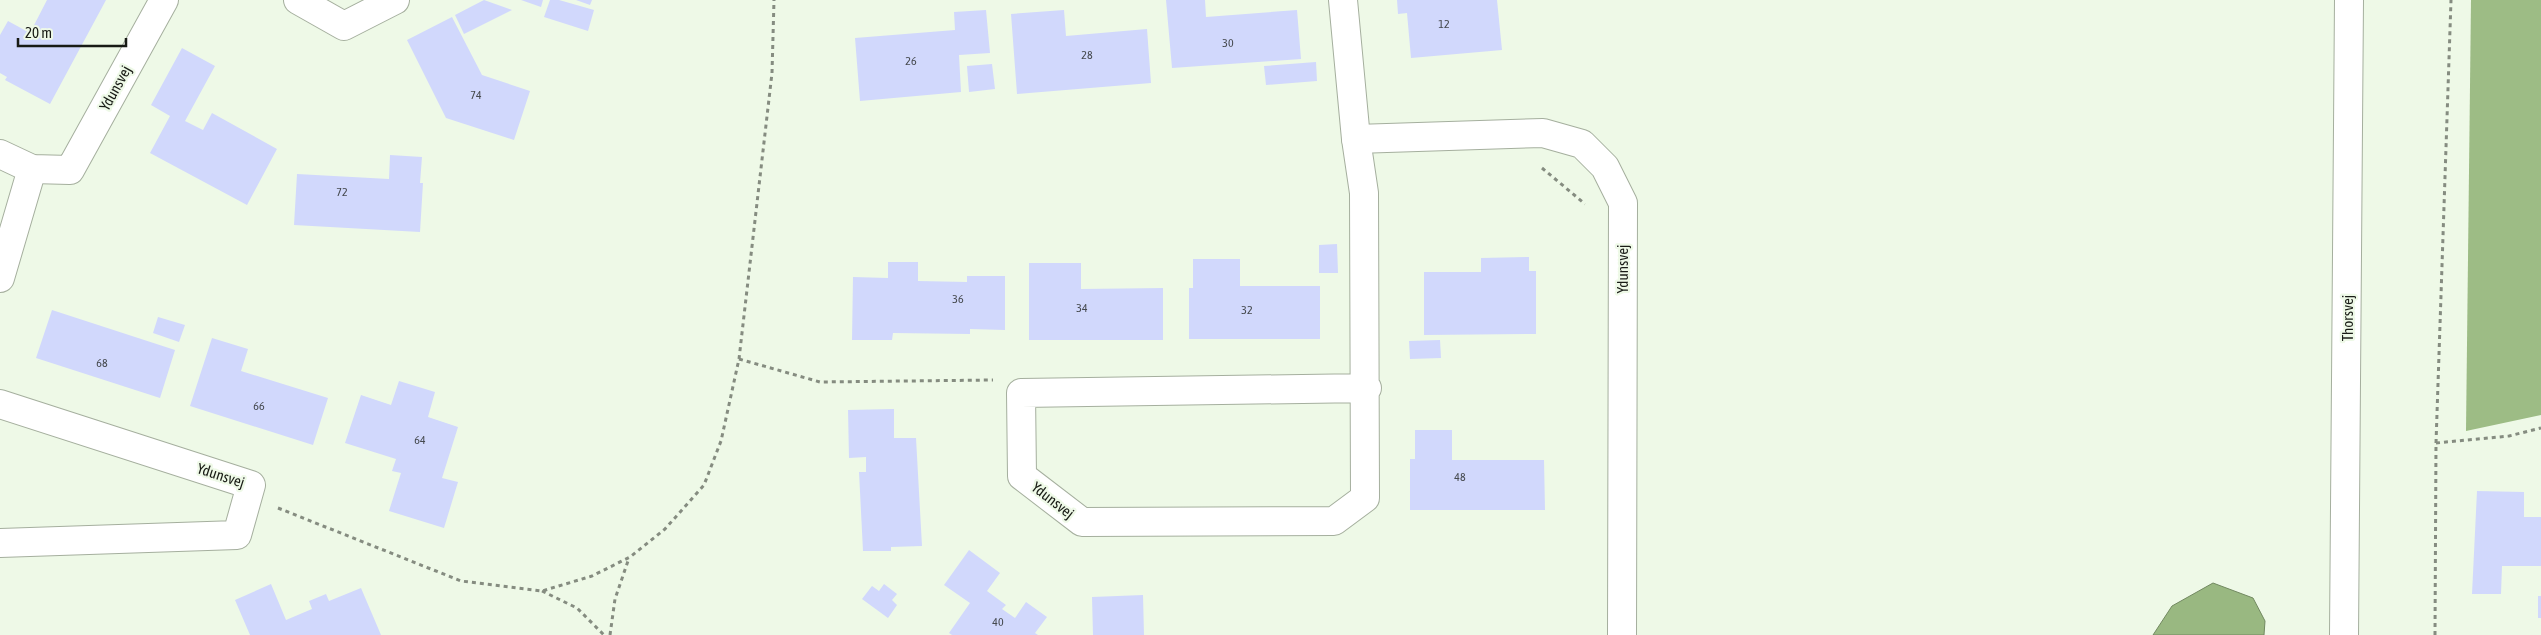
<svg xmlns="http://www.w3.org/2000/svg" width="2541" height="635" font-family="'Asap Condensed',sans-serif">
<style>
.forest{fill:#9dbc85}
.water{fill:#99b881;stroke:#728961}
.building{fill:#d1d8fc}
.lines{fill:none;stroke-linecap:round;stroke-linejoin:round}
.street-casing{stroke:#a5af9e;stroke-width:30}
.secondary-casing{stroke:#a5af9e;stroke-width:30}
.path{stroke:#858c80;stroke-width:3;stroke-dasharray:4 4;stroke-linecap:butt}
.street{stroke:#fff;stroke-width:28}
.secondary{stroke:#fff;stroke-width:28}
.labels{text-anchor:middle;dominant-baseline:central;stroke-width:4.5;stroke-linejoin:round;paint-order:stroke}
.number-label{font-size:12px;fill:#464a4f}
.street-label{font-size:15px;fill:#181b15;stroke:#eef9e7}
</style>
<rect width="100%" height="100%" fill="#eef9e7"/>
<path class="forest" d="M 2471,0 L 2541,0 L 2541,415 L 2466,431 Z"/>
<path class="water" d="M 2213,583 L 2253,598 L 2265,621 L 2264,635 L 2153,635 L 2172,606 Z"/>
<g class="building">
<path d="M 47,0 L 106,0 L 50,104 L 5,80 L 7,77 L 0,73 L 0,35 L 8,21 L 30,33 Z"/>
<path d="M 484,0 L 512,10 L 464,34 L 455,15 Z"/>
<path d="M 521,0 L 543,0 L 541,7 Z"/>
<path d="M 550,0 L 559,0 L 594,10 L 588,31 L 544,17 Z"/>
<path d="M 576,0 L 592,0 L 590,5 Z"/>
<path d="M 1166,0 L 1205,0 L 1206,17 L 1297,10 L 1301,59 L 1172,68 Z"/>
<path d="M 1397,0 L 1497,0 L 1502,50 L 1411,58 L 1407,13 L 1398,14 Z"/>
<path d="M 986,10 L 990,53 L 959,55 L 961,92 L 860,101 L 855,38 L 955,30 L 954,12 Z"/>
<path d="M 1064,10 L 1066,36 L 1147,29 L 1151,83 L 1017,94 L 1011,14 Z"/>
<path d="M 452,17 L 482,75 L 530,91 L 514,140 L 446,118 L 407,40 Z"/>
<path d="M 182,48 L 215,66 L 185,121 L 203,130 L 212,113 L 277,149 L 247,205 L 150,153 L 170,116 L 151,105 Z"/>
<path d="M 1316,62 L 1317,81 L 1266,85 L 1264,66 Z"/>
<path d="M 992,64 L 995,89 L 969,92 L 967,66 Z"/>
<path d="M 390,155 L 422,157 L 420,183 L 423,183 L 420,232 L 294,225 L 297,174 L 389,179 Z"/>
<path d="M 1337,244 L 1338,273 L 1319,273 L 1319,245 Z"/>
<path d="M 1529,257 L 1529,271 L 1536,271 L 1536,334 L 1424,335 L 1424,272 L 1481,272 L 1481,258 Z"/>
<path d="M 1193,259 L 1240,259 L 1240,286 L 1320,286 L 1320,339 L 1189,339 L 1189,288 L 1193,288 Z"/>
<path d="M 888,262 L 918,262 L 918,281 L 967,282 L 967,276 L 1005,276 L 1005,330 L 970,329 L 970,334 L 893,333 L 892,340 L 852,340 L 853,277 L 888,278 Z"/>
<path d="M 1029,263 L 1081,263 L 1081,289 L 1163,288 L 1163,340 L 1029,340 Z"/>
<path d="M 52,310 L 175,350 L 160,398 L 36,358 Z"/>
<path d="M 158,317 L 185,325 L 179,342 L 153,333 Z"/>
<path d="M 212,338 L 248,349 L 241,371 L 328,398 L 313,445 L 190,406 Z"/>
<path d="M 1440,340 L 1441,358 L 1410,359 L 1409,341 Z"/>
<path d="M 399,381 L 435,392 L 428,417 L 458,427 L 442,478 L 458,482 L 444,528 L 389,511 L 401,473 L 392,471 L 396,459 L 345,443 L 361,395 L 391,405 Z"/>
<path d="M 894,409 L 894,438 L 916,438 L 922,546 L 891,547 L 891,551 L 863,551 L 859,472 L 866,472 L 866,457 L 849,458 L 848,410 Z"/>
<path d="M 1415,430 L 1452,430 L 1452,460 L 1544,460 L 1545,510 L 1410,510 L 1410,459 L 1415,459 Z"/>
<path d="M 2477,491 L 2524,492 L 2524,517 L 2541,517 L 2541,566 L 2502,566 L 2501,594 L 2472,594 Z"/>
<path d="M 969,550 L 1000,573 L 987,591 L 1006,605 L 1002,609 L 1015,618 L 1026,602 L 1047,617 L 1035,633 L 1038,635 L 952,635 L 949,633 L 970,603 L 944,585 Z"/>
<path d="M 271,584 L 286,620 L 312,609 L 309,601 L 326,594 L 329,601 L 361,588 L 381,635 L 250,635 L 235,600 Z"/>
<path d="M 884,584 L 897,594 L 892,600 L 897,605 L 888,618 L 862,599 L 872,586 L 879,591 Z"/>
<path d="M 1143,595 L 1144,635 L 1093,635 L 1092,597 Z"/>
<rect x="2538" y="596" width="3" height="22"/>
</g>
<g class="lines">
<g class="street-casing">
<g id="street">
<path d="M 298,0 L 344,26 L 395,0"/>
<path d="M 1343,0 L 1356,139 L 1364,193 L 1365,498 L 1334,521 L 1082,522 L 1022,476 L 1021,393 L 1367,388"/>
<path d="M 1356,139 L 1543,133 L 1582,144 L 1605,167 L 1623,203 L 1622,635"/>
<path d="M 0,154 L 32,169 L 70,170 L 164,0"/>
<path d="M 0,278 L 32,169"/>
<path d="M 0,404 L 251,485 L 237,535 L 0,543"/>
</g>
</g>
<g class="secondary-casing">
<path id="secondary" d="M 2344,635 L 2349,0"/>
</g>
<g class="path">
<path d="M 1542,168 L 1585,204"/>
<path d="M 739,359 L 820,382 L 993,380"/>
<path d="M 2436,443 L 2509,436 L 2541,428"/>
<path d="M 278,508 L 461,581 L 542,591 L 592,576 L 630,557 L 665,529 L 704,485 L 721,441 L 739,359 L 772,73 L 774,0"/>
<path d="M 542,591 L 577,608 L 604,635"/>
<path d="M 610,635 L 615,599 L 629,558"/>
<path d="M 2435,635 L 2436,443 L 2451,0"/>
</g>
<use href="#street" class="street"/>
<use href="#secondary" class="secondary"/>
</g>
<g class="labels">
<g class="number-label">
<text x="1444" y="24">12</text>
<text x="1228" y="43">30</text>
<text x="1087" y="55">28</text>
<text x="911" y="61">26</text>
<text x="476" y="95">74</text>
<text x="342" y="192">72</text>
<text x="958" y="299">36</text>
<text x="1082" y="308">34</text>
<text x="1247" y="310">32</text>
<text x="102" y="363">68</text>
<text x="259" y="406">66</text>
<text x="420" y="440">64</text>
<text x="1460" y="477">48</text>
<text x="998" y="622">40</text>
</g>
<g class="street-label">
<text transform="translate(115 88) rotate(-61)">Ydunsvej</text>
<text transform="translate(1622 269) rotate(-90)">Ydunsvej</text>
<text transform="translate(2347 318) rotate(-90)">Thorsvej</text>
<text transform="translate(221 475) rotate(18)">Ydunsvej</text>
<text transform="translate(1053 500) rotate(38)">Ydunsvej</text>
</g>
</g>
<path d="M18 38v8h108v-8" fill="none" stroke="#181b15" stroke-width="2.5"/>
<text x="25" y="38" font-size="15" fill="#181b15" stroke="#eef9e7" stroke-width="4" paint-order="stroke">20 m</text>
</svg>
